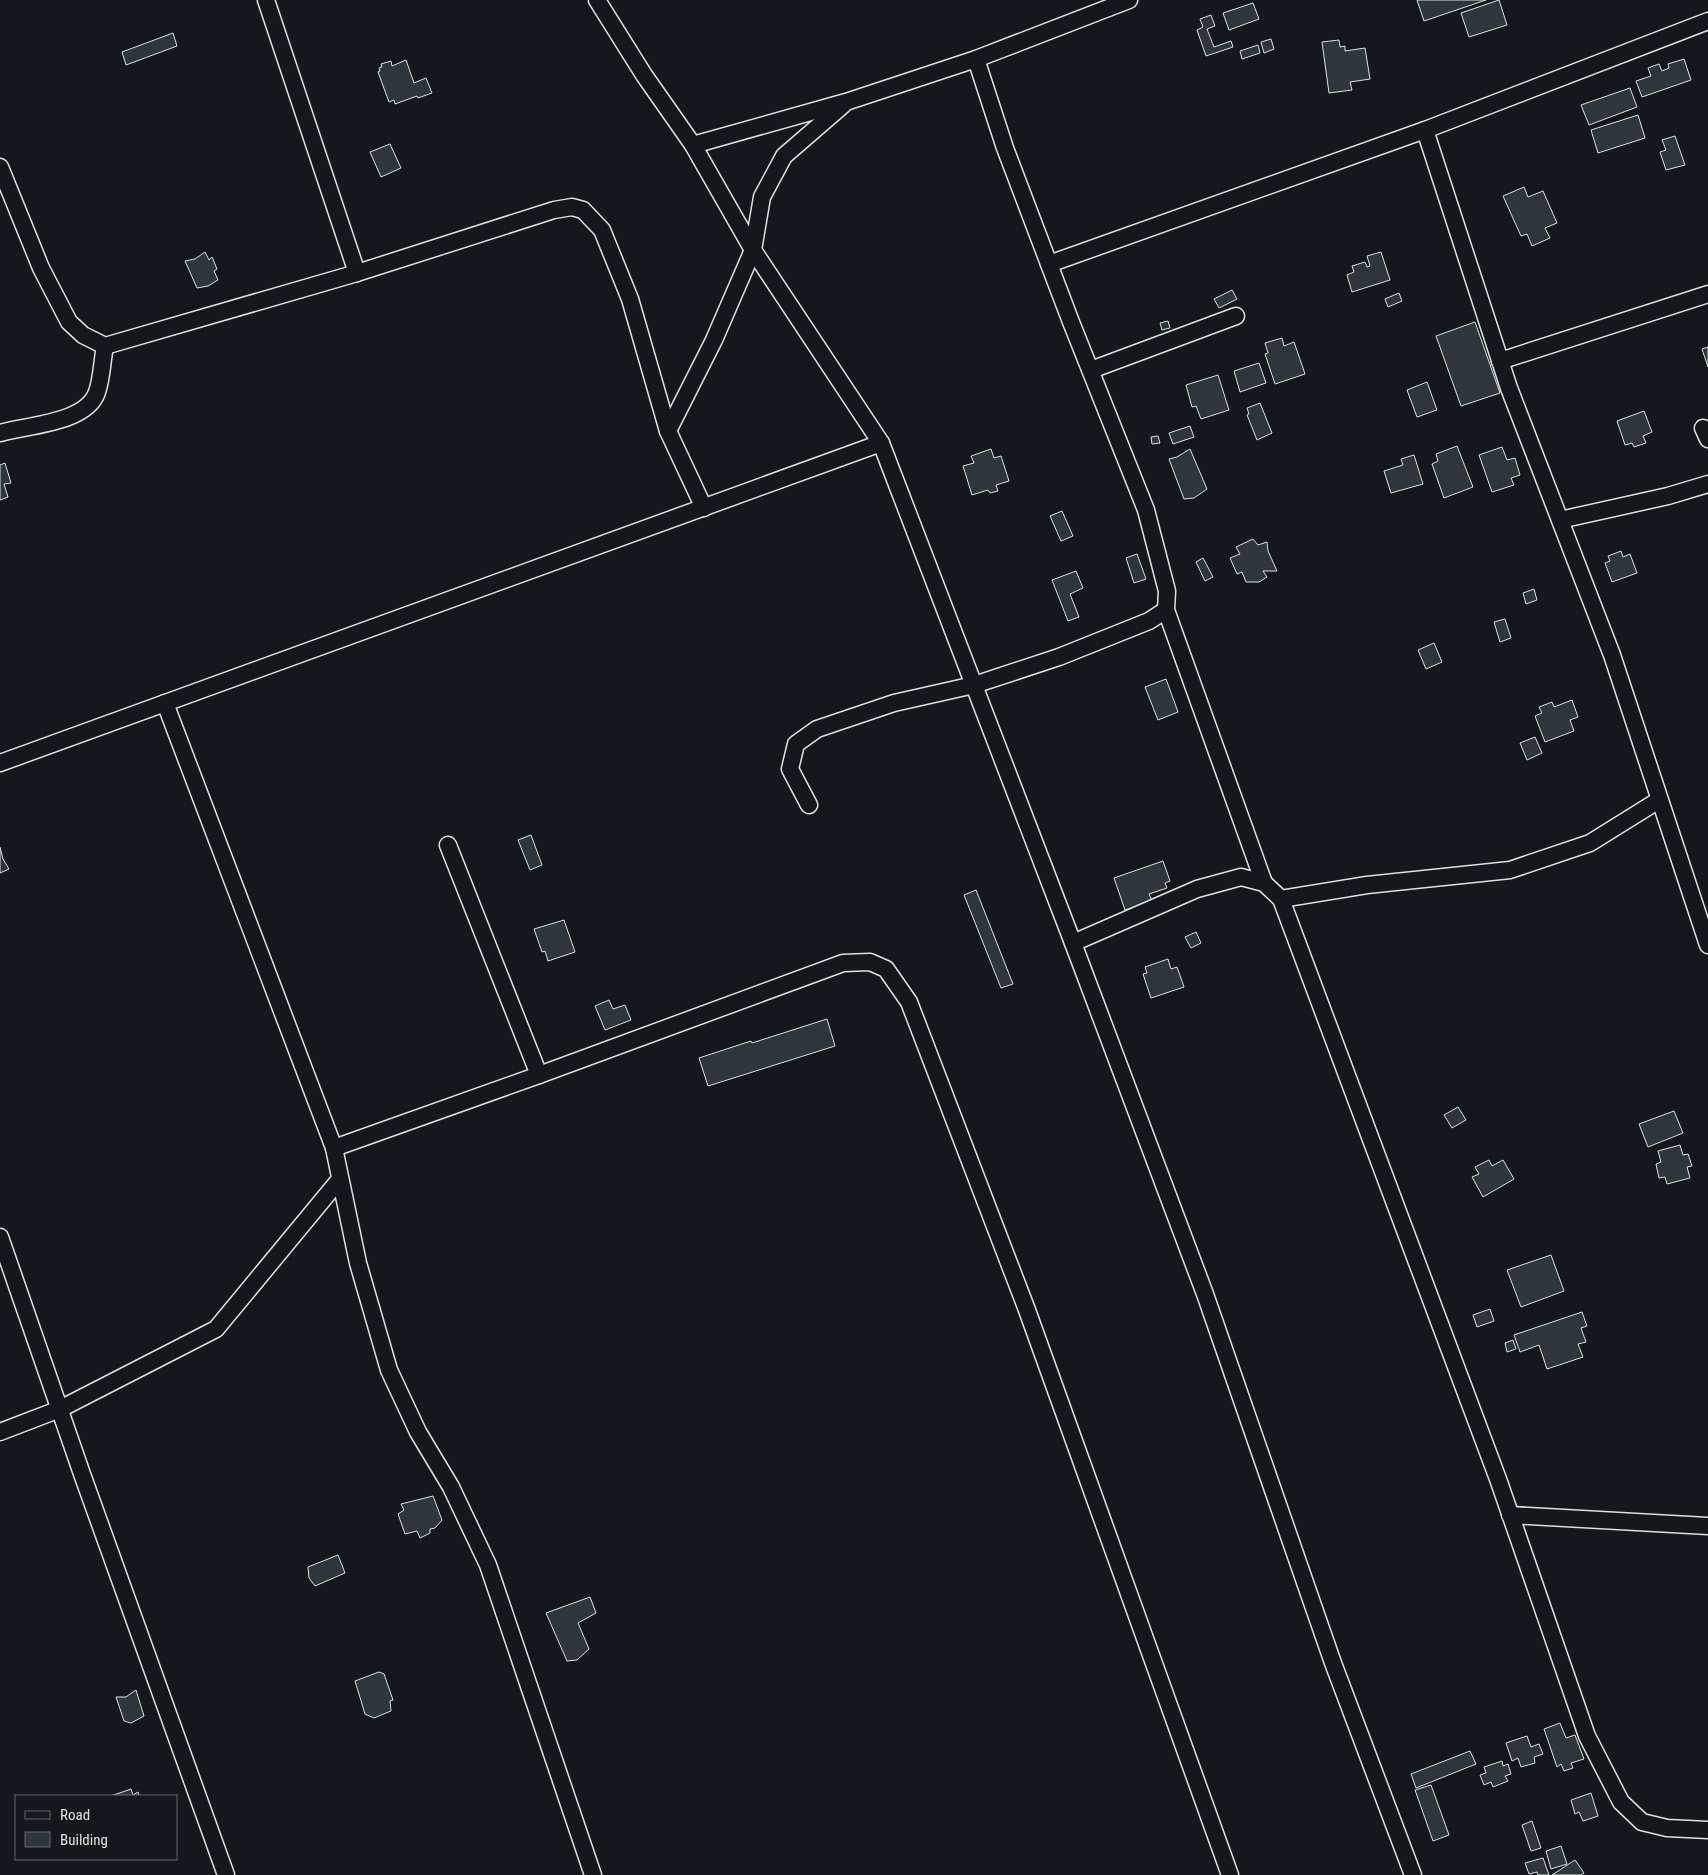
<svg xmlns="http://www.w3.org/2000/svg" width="1708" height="1875" font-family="'Roboto Condensed',sans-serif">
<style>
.building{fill:#2c363c;stroke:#d8e6dc}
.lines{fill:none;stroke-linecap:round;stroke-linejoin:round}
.street-casing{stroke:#d8e6dc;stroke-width:19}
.street{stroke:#14181c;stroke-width:16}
</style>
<rect width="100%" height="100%" fill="#14181c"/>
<g class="building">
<path d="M 1417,0 L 1486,0 L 1424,21 Z"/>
<path d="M 1499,0 L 1507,25 L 1469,37 L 1461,13 Z"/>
<path d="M 1253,3 L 1259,19 L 1229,30 L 1223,13 Z"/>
<path d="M 1211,15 L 1215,26 L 1207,29 L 1214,47 L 1231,41 L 1233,47 L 1206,56 L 1197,30 L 1203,27 L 1200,19 Z"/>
<path d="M 173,33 L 177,46 L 126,65 L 122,52 Z"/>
<path d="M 1271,39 L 1274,49 L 1264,53 L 1261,42 Z"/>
<path d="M 1339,40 L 1340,47 L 1345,46 L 1345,51 L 1365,48 L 1370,79 L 1350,82 L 1352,90 L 1329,93 L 1322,42 Z"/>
<path d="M 1258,45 L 1260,53 L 1242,59 L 1240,51 Z"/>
<path d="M 1684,59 L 1691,80 L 1642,97 L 1636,81 L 1651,76 L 1648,68 L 1659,64 L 1662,71 L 1669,68 L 1668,64 Z"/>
<path d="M 406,60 L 414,83 L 426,78 L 432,93 L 418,98 L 417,96 L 395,104 L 394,100 L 389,102 L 378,72 L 380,71 L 379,68 L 382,67 L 381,64 L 391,61 L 392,66 Z"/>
<path d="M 1630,88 L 1637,107 L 1589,125 L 1581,105 Z"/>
<path d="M 1638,115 L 1645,138 L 1598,153 L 1591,130 Z"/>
<path d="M 1675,136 L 1685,165 L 1666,170 L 1660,152 L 1666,150 L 1662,140 Z"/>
<path d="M 390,144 L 401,168 L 381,177 L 370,152 Z"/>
<path d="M 1524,187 L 1528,197 L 1543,191 L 1557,223 L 1545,228 L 1550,238 L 1532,246 L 1527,234 L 1521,236 L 1503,196 Z"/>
<path d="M 205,252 L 209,260 L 212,257 L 217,269 L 214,271 L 218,280 L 208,286 L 197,288 L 185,261 L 195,259 Z"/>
<path d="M 1381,252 L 1390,280 L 1352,292 L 1347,275 L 1354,272 L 1352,266 L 1365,262 L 1367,267 L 1370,266 L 1367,256 Z"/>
<path d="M 1232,290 L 1237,299 L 1219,308 L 1214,299 Z"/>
<path d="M 1399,293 L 1402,301 L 1388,307 L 1385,299 Z"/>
<path d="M 1168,321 L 1170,328 L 1162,330 L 1160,323 Z"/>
<path d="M 1475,322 L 1500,393 L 1461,406 L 1436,336 Z"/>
<path d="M 1282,338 L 1284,346 L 1294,342 L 1305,374 L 1275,384 L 1265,354 L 1268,353 L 1265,343 Z"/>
<path d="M 1708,347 L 1708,367 L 1702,349 Z"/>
<path d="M 1259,363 L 1266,383 L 1240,392 L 1234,371 Z"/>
<path d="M 1218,375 L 1229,410 L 1201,419 L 1196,406 L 1192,407 L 1186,385 Z"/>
<path d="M 1427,382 L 1437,410 L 1417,417 L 1407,390 Z"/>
<path d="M 1260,403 L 1272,433 L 1257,440 L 1247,415 L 1249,414 L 1247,408 Z"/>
<path d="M 1644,411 L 1652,432 L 1643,436 L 1646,443 L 1634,447 L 1632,443 L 1625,445 L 1617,421 Z"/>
<path d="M 1190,426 L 1194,437 L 1173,444 L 1169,433 Z"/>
<path d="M 1158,436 L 1160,443 L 1152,444 L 1151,437 Z"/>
<path d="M 1457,446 L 1473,487 L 1444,498 L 1432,464 L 1438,461 L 1436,454 Z"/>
<path d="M 1502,447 L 1507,460 L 1515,458 L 1520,475 L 1511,478 L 1514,485 L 1492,492 L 1479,455 Z"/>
<path d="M 991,449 L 994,458 L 1001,456 L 1009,481 L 996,485 L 998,491 L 990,493 L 988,490 L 972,495 L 963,466 L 974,463 L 971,456 Z"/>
<path d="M 1190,449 L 1207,489 L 1194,498 L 1184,499 L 1169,459 L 1177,457 Z"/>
<path d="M 1414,455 L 1423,484 L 1391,493 L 1384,471 L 1403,465 L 1401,459 Z"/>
<path d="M 5,463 L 11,483 L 4,484 L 8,497 L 0,500 L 0,465 Z"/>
<path d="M 1062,511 L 1073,536 L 1061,541 L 1050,516 Z"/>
<path d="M 1253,539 L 1258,545 L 1267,542 L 1268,551 L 1277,571 L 1263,571 L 1267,577 L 1259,582 L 1246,582 L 1242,572 L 1237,574 L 1230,558 L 1240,554 L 1236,547 Z"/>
<path d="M 1621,551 L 1623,557 L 1630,554 L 1637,573 L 1612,582 L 1605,563 L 1610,561 L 1608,556 Z"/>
<path d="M 1137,554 L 1146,579 L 1134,583 L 1126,558 Z"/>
<path d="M 1203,558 L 1213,577 L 1205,581 L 1196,562 Z"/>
<path d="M 1076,571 L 1083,588 L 1070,594 L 1079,617 L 1068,621 L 1052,580 Z"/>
<path d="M 1534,589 L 1537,600 L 1526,604 L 1523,593 Z"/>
<path d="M 1505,619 L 1511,638 L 1500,642 L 1494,622 Z"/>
<path d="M 1434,643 L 1442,662 L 1426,669 L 1418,650 Z"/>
<path d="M 1166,679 L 1178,712 L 1158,720 L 1145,687 Z"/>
<path d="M 1572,700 L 1578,717 L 1570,720 L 1574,731 L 1545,742 L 1535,716 L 1542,713 L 1539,707 L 1552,702 L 1554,707 Z"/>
<path d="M 1535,737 L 1542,753 L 1527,760 L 1520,743 Z"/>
<path d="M 531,835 L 542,865 L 530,870 L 518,840 Z"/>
<path d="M 0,847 L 3,859 L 9,869 L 0,873 Z"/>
<path d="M 1163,861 L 1170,881 L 1165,883 L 1167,888 L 1149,894 L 1152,901 L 1125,910 L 1114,878 Z"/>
<path d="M 976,890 L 1013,984 L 1001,988 L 964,895 Z"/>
<path d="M 564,920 L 575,952 L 548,961 L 545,951 L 542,952 L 534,929 Z"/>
<path d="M 1196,932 L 1201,943 L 1191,948 L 1185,937 Z"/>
<path d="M 1168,959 L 1171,969 L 1177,967 L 1184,987 L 1151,998 L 1143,974 L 1147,973 L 1145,967 Z"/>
<path d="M 609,1000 L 613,1009 L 625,1005 L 631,1020 L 605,1030 L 595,1006 Z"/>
<path d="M 827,1019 L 835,1046 L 708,1086 L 699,1058 L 751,1041 L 752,1043 Z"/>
<path d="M 1458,1107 L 1466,1120 L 1452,1128 L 1444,1115 Z"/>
<path d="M 1674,1111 L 1683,1133 L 1648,1147 L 1639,1124 Z"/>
<path d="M 1680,1145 L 1683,1155 L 1688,1154 L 1692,1166 L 1687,1167 L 1690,1178 L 1667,1184 L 1665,1177 L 1659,1178 L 1656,1164 L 1661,1162 L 1658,1151 Z"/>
<path d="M 1489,1160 L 1492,1166 L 1503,1160 L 1514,1179 L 1483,1197 L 1472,1177 L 1479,1174 L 1475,1167 Z"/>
<path d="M 1551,1255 L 1564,1291 L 1521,1307 L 1507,1270 Z"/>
<path d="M 1490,1309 L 1494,1321 L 1477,1327 L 1473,1315 Z"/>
<path d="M 1582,1312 L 1587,1326 L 1581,1328 L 1586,1342 L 1578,1344 L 1583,1357 L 1547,1369 L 1539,1345 L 1520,1352 L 1514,1335 Z"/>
<path d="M 1513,1340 L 1516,1349 L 1507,1352 L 1505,1343 Z"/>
<path d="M 433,1496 L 442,1520 L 435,1528 L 430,1529 L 430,1533 L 420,1538 L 417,1531 L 405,1534 L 398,1514 L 404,1510 L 401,1504 Z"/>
<path d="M 338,1555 L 345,1573 L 315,1586 L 309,1578 L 308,1567 Z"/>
<path d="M 590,1597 L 596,1613 L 578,1623 L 589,1649 L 577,1660 L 567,1661 L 546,1613 Z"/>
<path d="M 379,1672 L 384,1674 L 393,1700 L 390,1701 L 391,1711 L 374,1718 L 365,1714 L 355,1681 Z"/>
<path d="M 136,1690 L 144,1716 L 131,1723 L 124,1721 L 116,1697 L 126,1697 Z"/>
<path d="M 1560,1723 L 1566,1738 L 1575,1735 L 1584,1759 L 1571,1763 L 1573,1768 L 1564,1771 L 1561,1764 L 1557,1767 L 1544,1729 Z"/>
<path d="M 1527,1736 L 1531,1747 L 1539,1744 L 1543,1754 L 1534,1757 L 1535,1763 L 1521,1767 L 1518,1758 L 1512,1761 L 1506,1743 Z"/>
<path d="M 1470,1751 L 1476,1764 L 1416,1788 L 1411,1774 Z"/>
<path d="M 1502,1761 L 1503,1766 L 1508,1764 L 1511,1774 L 1505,1776 L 1508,1781 L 1493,1787 L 1491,1782 L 1484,1785 L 1480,1775 L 1486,1773 L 1484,1767 Z"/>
<path d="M 1431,1785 L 1449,1835 L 1433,1841 L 1415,1790 Z"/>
<path d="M 131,1789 L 133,1795 L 138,1792 L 139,1796 L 111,1796 Z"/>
<path d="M 1591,1793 L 1598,1816 L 1583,1821 L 1579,1812 L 1575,1814 L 1571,1800 Z"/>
<path d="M 1532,1821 L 1541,1848 L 1531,1851 L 1522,1825 Z"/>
<path d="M 1561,1846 L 1567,1864 L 1551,1869 L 1546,1851 Z"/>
<path d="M 1543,1858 L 1549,1875 L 1538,1875 L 1537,1872 L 1529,1874 L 1525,1863 Z"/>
<path d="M 1575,1860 L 1584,1873 L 1581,1875 L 1552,1875 Z"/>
</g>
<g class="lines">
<g class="street-casing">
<g id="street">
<path d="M 266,0 L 357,273"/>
<path d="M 597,0 L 644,75 L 693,145 L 753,250 L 881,443 L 1073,943 L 1205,1294 L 1333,1663 L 1413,1875"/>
<path d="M 976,59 L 1005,148 L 1071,322 L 1146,510 L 1167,591 L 1166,610 L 1264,883"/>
<path d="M 1425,130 L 1509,388 L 1612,655 L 1708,945"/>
<path d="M 693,145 L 846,102 L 976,59 L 1129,0"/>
<path d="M 0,167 L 41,268 L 69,322 L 83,335 L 105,346 L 357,273 L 554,210 L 572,207 L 583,210 L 602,230 L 630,299 L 668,431 L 704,508"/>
<path d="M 1049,264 L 1425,130 L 1708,21"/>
<path d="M 1500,361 L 1708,294"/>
<path d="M 1091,370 L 1236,316"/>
<path d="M 1703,428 L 1708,439"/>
<path d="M 668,431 L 714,340 L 753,250 L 762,197 L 784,156 L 843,105"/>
<path d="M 0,433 C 28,425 87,423 97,392 C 102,378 102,361 105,346"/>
<path d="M 1560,520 L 1668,496 L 1708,484"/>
<path d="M 165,703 L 334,1148 L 358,1263 L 389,1370 L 418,1432 L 451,1487 L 488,1565 L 593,1875"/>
<path d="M 0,763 L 881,443"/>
<path d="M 809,805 L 790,769 L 796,744 L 817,729 L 894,703 L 974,685 L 1059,657 L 1149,621 L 1166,610"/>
<path d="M 448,845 L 539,1075"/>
<path d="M 1281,899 L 1367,885 L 1510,870 L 1590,843 L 1659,800"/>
<path d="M 1073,943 L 1197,889 L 1241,877 L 1264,883 L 1281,899 L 1498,1479 L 1587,1736 L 1621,1802 L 1642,1822 L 1667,1828 L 1708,1830"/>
<path d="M 334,1148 L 539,1075 L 843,963 L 870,962 L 886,969 L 909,1002 L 1027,1310 L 1230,1875"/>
<path d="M 0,1237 L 82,1474 L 226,1875"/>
<path d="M 0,1432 L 60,1409 L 216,1329 L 340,1179"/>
<path d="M 1510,1515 L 1708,1526"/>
</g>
</g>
<use href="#street" class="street"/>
</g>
<rect x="15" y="1795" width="162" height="65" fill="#14181c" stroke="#626a69"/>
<rect x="25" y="1811" width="25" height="8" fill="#14181c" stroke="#626a69"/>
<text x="60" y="1820" font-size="15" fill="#d8e6dc">Road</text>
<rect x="25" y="1832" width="25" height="15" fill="#2c363c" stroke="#626a69"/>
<text x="60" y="1845" font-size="15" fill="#d8e6dc">Building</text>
</svg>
